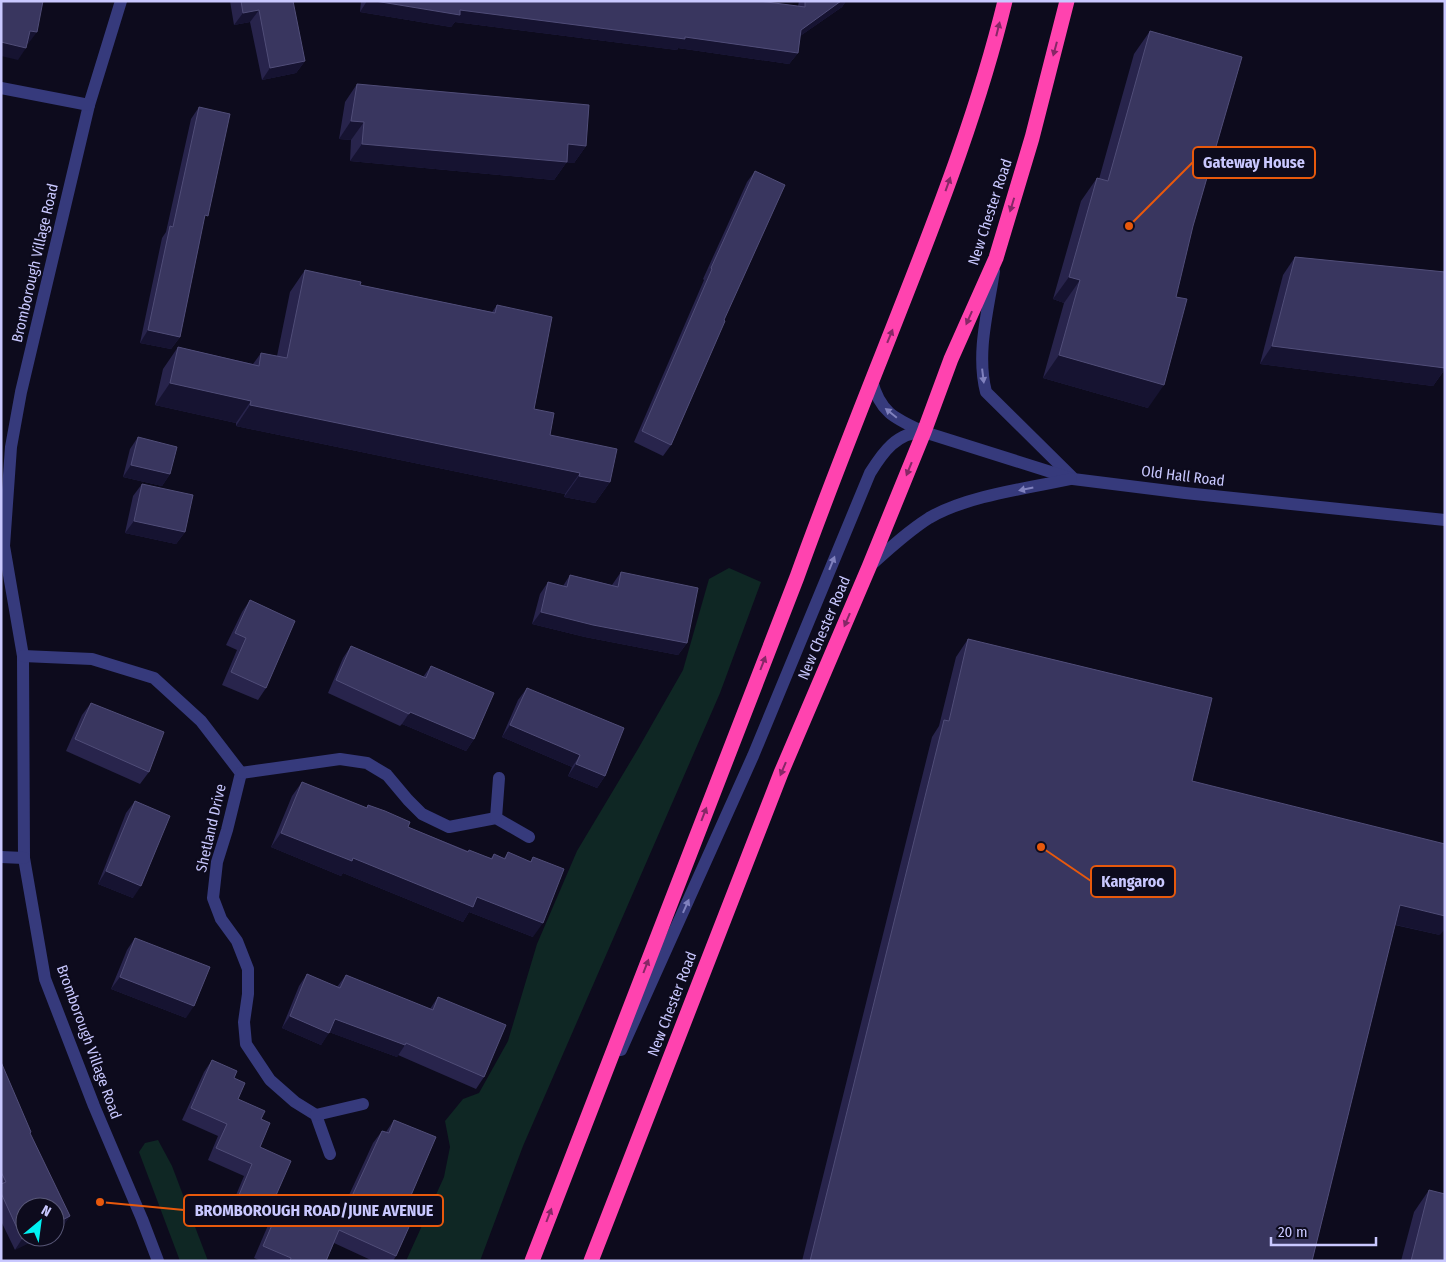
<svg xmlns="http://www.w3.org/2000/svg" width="1446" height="1262" font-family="'Fira Sans Condensed',sans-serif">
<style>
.green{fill:#0f2724}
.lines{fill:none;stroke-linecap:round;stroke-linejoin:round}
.minor{stroke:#363a7c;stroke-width:12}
.highway{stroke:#ff43af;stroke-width:15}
.wall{fill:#28244c}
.shaded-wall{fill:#161331}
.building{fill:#39365f;stroke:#504d78}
.oneway{fill:#862766}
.oneway2{fill:#8081be}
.labels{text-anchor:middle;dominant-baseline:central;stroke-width:4;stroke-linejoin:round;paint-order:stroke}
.street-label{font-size:15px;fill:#c9c8ff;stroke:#0d0b1d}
.leader{fill:none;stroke:#e8590c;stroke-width:2}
.callout-dot{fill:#e8590c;stroke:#0d0b1d;stroke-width:2}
.callout{fill:#0d0b1d;stroke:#e8590c;stroke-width:2}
.callout-label{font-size:16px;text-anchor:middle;font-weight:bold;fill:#c9c8ff}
</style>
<rect width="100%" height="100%" fill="#0d0b1d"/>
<g class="green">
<path d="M 729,568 L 761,582 L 720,693 L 523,1146 L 480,1261 L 406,1261 L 444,1177 L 450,1147 L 445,1121 L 463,1099 L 479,1093 L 508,1041 L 537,944 L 577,851 L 638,749 L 683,670 L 709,579 Z"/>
<path d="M 158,1140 L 172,1166 L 208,1261 L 180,1261 L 139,1152 L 145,1143 Z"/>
</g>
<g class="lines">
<g class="minor">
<path d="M 121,1 L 89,105 L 21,392 L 11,447 L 4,546 L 23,656 L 24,858 L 45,979 L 94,1106 L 142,1219 L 158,1261"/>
<path d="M 1,88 L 89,105"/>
<path d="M 994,271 C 988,311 976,353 986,392 L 1072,477"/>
<path d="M 872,381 C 880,413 896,419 924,432 L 1073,479 L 1185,493 L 1445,520"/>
<path d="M 869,567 C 889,549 907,532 929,518 C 966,496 1028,488 1071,479"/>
<path d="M 23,656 L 92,659 L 154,678 L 201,721 L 241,773 L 227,830 L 217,862 L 213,898 L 221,919 L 237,941 L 248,969 L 248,994 L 244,1022 L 246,1044 L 270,1080 L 295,1102 L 316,1115 L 330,1154"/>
<path d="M 241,773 L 340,759 L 367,763 L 387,775 L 408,800 L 422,814 L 449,827 L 496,818 L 529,837"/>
<path d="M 496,818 L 499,778"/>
<path d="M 1,857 L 24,858"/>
<path d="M 621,1050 L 753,756 L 870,473 C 883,452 897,432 924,432"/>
<path d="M 316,1115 L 363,1104"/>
</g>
<g class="highway">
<path d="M 532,1261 L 797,577 C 830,485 867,394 903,302 C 942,203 980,104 1005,1"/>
<path d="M 591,1261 L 781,773 L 869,567 L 924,432 L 951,359 L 996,258 L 1032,138 L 1067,1"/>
</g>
</g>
<g class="wall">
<path d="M 230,1 L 293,1 L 305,61 L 296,73 L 262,80 L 250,22 L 234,25 Z"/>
<path d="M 361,1 L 759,1 L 798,6 L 799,1 L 846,1 L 842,7 L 800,36 L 798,53 L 789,64 L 678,48 L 677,50 L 455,22 L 451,27 L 360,12 Z"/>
<path d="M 1150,31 L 1193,226 L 1148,408 L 1043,378 L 1064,303 L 1053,299 L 1081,201 L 1097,178 L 1099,179 L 1134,54 Z"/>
<path d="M 357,84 L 586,146 L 574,163 L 566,163 L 554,180 L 350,161 L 351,140 L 339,139 L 345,102 Z"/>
<path d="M 199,107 L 204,220 L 180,337 L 171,349 L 140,343 L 162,238 L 166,232 L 191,119 Z"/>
<path d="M 755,171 L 724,320 L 671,445 L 663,456 L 634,442 L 704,280 L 703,279 L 747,182 Z"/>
<path d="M 1295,257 L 1445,272 L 1445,369 L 1433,386 L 1260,364 L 1283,275 Z"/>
<path d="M 305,270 L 360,285 L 492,312 L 497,305 L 534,409 L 550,435 L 610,482 L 595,503 L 564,497 L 565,494 L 236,426 L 236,423 L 155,405 L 163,369 L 178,347 L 253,364 L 261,353 L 277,356 L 290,292 Z"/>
<path d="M 138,437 L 170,474 L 162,486 L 123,477 L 130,449 Z"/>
<path d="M 142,484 L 185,532 L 176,544 L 125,533 L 133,496 Z"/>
<path d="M 621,572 L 687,643 L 678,655 L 585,637 L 532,624 L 540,594 L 548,582 L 563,586 L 570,575 L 612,585 Z"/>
<path d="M 250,600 L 266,688 L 258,700 L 222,685 L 237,650 L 226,645 L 242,612 Z"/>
<path d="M 968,639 L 1192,781 L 1440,935 L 1395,925 L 1312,1261 L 802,1261 L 932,737 L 939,726 L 956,657 Z"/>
<path d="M 351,646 L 423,677 L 431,666 L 474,739 L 466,751 L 402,724 L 400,726 L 328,693 L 343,658 Z"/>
<path d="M 527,688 L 605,776 L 597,788 L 568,776 L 572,767 L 502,737 L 518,700 Z"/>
<path d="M 91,703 L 149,772 L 140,784 L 66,751 L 82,715 Z"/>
<path d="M 302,782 L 366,808 L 368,805 L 408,827 L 468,851 L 491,858 L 494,854 L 504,858 L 508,852 L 530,862 L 533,857 L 533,937 L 469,912 L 463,922 L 343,873 L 341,876 L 271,847 L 292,796 Z"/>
<path d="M 135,801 L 133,898 L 98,884 L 126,813 Z"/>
<path d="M 135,938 L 186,1018 L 111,989 L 127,950 Z"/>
<path d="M 307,974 L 337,987 L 346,975 L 430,1009 L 438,997 L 484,1077 L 476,1089 L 398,1055 L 397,1057 L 329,1032 L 321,1045 L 282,1028 L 299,986 Z"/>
<path d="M 212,1060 L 234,1078 L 238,1099 L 261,1119 L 260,1147 L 270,1209 L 262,1221 L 231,1207 L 244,1176 L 208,1160 L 218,1136 L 182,1120 L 204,1072 Z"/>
<path d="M 1,1062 L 30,1134 L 70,1216 L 62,1227 L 25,1237 L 15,1250 L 1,1221 Z"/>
<path d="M 394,1120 L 403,1214 L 396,1256 L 393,1261 L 373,1261 L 334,1243 L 326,1261 L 261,1261 L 254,1258 L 275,1209 L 284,1197 L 338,1219 L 373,1143 L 382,1131 L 386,1132 Z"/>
<path d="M 1429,1190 L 1445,1261 L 1401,1261 L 1414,1212 Z"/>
</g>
<g class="shaded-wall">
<path d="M 367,1 L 375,1 L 460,10 L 685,37 L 798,53 L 789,64 L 678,48 L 677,50 L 455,22 L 451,27 L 360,12 Z"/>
<path d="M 841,1 L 846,1 L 842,7 L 793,41 L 801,30 Z"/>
<path d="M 259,10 L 250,22 L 234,25 L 243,13 Z"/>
<path d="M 30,31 L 37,32 L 28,44 L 21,43 Z"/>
<path d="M 1,42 L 26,48 L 18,60 L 1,56 Z"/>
<path d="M 305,61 L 296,73 L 262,80 L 270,68 Z"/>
<path d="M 351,121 L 364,122 L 351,140 L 339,139 Z"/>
<path d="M 362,144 L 568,144 L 586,146 L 574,163 L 566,163 L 554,180 L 350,161 Z"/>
<path d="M 1069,277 L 1080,280 L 1064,303 L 1053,299 Z"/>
<path d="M 148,330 L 180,337 L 171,349 L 140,343 Z"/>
<path d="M 1272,346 L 1445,368 L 1445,369 L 1433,386 L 1260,364 Z"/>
<path d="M 1059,355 L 1164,385 L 1148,408 L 1043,378 Z"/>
<path d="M 170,383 L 251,401 L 236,423 L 155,405 Z"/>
<path d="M 250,405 L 580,473 L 565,494 L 236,426 Z"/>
<path d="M 131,465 L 170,474 L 162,486 L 123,477 Z"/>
<path d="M 579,476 L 610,482 L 595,503 L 564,497 Z"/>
<path d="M 134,521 L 185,532 L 176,544 L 125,533 Z"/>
<path d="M 541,612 L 687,643 L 678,655 L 585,637 L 532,624 Z"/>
<path d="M 410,712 L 474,739 L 466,751 L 402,724 Z"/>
<path d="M 510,725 L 580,755 L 572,767 L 502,737 Z"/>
<path d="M 576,764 L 605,776 L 597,788 L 568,776 Z"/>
<path d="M 281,833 L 353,858 L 477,897 L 543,923 L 533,937 L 469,912 L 463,922 L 343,873 L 341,876 L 271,847 Z"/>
<path d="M 106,871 L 141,886 L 133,898 L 98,884 Z"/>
<path d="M 1400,905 L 1445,916 L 1445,929 L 1440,935 L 1388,923 Z"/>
<path d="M 120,977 L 194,1006 L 186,1018 L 111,989 Z"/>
<path d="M 290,1016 L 329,1033 L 321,1045 L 282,1028 Z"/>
<path d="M 335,1019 L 405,1045 L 397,1057 L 326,1031 Z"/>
<path d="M 70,1216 L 62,1227 L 55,1231 L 55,1224 Z"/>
<path d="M 27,1237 L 42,1237 L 15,1250 L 22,1239 Z"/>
</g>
<g class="building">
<path d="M 1,1 L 43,1 L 37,32 L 30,31 L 26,48 L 1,42 Z"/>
<path d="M 241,1 L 293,1 L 305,61 L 270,68 L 259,10 L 243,13 Z"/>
<path d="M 375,1 L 759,1 L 805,7 L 805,1 L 841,1 L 801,30 L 798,53 L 685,37 L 685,39 L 460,10 L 460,15 Z"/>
<path d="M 1150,31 L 1242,57 L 1193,226 L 1176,297 L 1187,299 L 1164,385 L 1059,355 L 1080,280 L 1069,277 L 1097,178 L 1108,181 Z"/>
<path d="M 357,84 L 589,105 L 586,146 L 568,144 L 567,162 L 362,144 L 364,122 L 351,121 Z"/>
<path d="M 199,107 L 230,114 L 208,216 L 205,215 L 180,337 L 148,330 L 170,226 L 173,227 Z"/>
<path d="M 755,171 L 785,185 L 724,320 L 725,321 L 671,445 L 642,431 L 712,269 L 711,268 Z"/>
<path d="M 1295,257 L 1445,272 L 1445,368 L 1272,346 Z"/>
<path d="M 305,270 L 361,282 L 360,285 L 495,313 L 497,305 L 552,317 L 534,409 L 554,413 L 550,435 L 617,449 L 610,482 L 579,476 L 580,473 L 250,405 L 251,401 L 170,383 L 178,347 L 259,366 L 261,353 L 287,358 Z"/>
<path d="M 138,437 L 177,447 L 170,474 L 131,465 Z"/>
<path d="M 142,484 L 193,495 L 185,532 L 134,521 Z"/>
<path d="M 621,572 L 698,588 L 687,643 L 593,625 L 541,612 L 548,582 L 567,587 L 570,575 L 618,587 Z"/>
<path d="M 250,600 L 295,621 L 266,688 L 231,672 L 246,638 L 235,633 Z"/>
<path d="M 968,639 L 1212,698 L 1192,781 L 1445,844 L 1445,916 L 1400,905 L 1312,1261 L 810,1261 L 944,720 L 949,721 Z"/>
<path d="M 351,646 L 426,678 L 431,666 L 494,693 L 474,739 L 410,712 L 409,714 L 336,680 Z"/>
<path d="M 527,688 L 624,728 L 605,776 L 576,764 L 580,755 L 510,725 Z"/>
<path d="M 91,703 L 164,732 L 149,772 L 75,739 Z"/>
<path d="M 302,782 L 367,808 L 368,805 L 385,811 L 410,822 L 408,827 L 468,852 L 469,850 L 492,859 L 494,854 L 505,859 L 508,852 L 531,862 L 533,857 L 564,869 L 543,923 L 477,897 L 473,907 L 353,858 L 352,861 L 281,833 Z"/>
<path d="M 135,801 L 170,816 L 141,886 L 106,871 Z"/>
<path d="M 135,938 L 210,967 L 194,1006 L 120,977 Z"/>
<path d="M 307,974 L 340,988 L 346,975 L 433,1010 L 438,997 L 506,1025 L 484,1077 L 406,1043 L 405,1045 L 335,1019 L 329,1033 L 290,1016 Z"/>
<path d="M 212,1060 L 237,1071 L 234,1078 L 245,1083 L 238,1099 L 265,1111 L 261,1119 L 270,1123 L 260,1147 L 291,1161 L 270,1209 L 239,1195 L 252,1164 L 216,1148 L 227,1124 L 191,1108 Z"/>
<path d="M 1,1062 L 31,1132 L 30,1133 L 70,1216 L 55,1224 L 55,1207 L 25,1207 L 25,1237 L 27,1237 L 22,1239 L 1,1193 L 1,1184 L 6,1182 L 1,1172 Z"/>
<path d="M 394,1120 L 436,1137 L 403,1214 L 413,1218 L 396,1256 L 339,1230 L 326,1261 L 290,1261 L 291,1258 L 263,1246 L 284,1197 L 341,1220 L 382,1131 L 389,1133 Z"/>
<path d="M 1429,1190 L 1445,1194 L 1445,1261 L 1411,1261 Z"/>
</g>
<defs><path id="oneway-solid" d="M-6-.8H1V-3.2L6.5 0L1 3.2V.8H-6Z" transform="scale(1.25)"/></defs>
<g class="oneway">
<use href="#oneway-solid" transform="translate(998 29) rotate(-76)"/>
<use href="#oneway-solid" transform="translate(1055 49) rotate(105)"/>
<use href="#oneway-solid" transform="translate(948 184) rotate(-70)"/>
<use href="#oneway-solid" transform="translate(1012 205) rotate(107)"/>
<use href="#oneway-solid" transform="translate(969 318) rotate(114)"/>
<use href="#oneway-solid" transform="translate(890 336) rotate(-68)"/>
<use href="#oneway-solid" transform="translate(909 469) rotate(112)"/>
<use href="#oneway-solid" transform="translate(847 620) rotate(113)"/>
<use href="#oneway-solid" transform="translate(763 663) rotate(-69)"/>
<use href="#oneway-solid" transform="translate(783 769) rotate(113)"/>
<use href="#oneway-solid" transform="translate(704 814) rotate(-69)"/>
<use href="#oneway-solid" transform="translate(646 966) rotate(-69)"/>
<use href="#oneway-solid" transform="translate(549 1215) rotate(-69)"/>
</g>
<g class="oneway2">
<use href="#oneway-solid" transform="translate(983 376) rotate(83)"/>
<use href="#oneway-solid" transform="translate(891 413) rotate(-141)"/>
<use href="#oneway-solid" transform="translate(1026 489) rotate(168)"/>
<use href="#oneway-solid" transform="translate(832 563) rotate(-68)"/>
<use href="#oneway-solid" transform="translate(686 906) rotate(-66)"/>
</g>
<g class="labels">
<g class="street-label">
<text transform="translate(990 212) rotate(-72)">New Chester Road</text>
<text transform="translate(35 263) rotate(-77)">Bromborough Village Road</text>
<text transform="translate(1183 476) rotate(7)">Old Hall Road</text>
<text transform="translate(824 628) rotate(-67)">New Chester Road</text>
<text transform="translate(211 828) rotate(-77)">Shetland Drive</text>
<text transform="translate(672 1004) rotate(-69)">New Chester Road</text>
<text transform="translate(89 1042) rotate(70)">Bromborough Village Road</text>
</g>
</g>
<path class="leader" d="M1129 226L1193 162M1041 847L1091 881M100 1202L184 1210"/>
<g class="callout-dot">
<circle cx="1129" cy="226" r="5"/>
<circle cx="1041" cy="847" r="5"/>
<circle cx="100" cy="1202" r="5"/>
</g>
<g class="callout">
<rect x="1193" y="147" width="122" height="31" rx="5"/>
<rect x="1091" y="866" width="84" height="31" rx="5"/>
<rect x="184" y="1195" width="259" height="31" rx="5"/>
</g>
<g class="callout-label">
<text x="1254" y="168">Gateway House</text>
<text x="1133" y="887">Kangaroo</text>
<text x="314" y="1216">BROMBOROUGH ROAD/JUNE AVENUE</text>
</g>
<rect width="1446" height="1262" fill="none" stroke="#c9c8ff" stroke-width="5"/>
<g transform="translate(40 1222) rotate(29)"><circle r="24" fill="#0d0b1d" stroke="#585777"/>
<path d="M0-4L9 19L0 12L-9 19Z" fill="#00f1f2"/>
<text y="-8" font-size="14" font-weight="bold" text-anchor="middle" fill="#c9c8ff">N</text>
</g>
<path d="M1271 1237v8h105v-8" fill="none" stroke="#c9c8ff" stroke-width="2.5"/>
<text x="1278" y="1237" font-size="15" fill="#c9c8ff" stroke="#0d0b1d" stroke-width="4" paint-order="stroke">20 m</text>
</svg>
